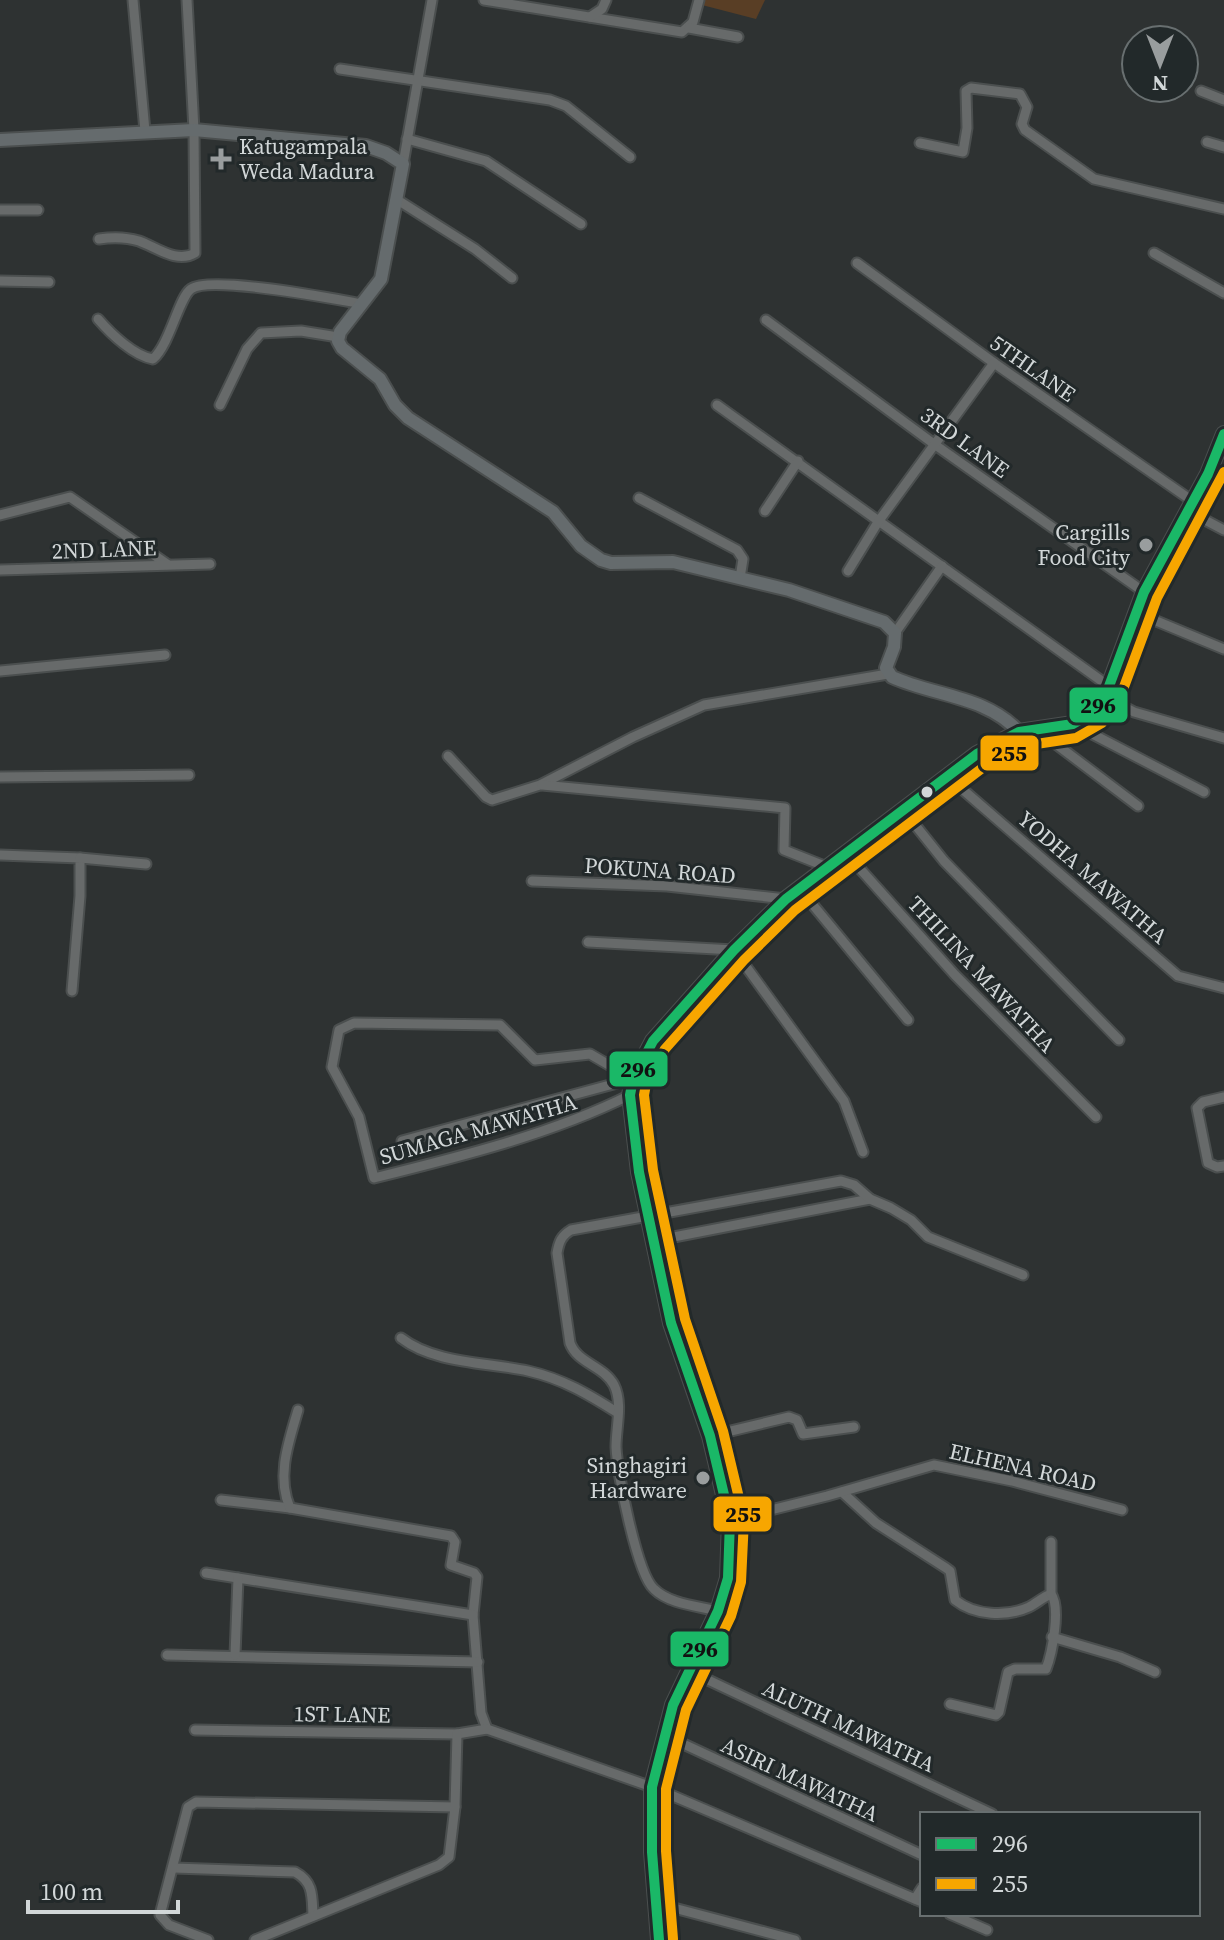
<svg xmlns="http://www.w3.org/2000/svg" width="1224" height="1940" font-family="'Source Serif 4',serif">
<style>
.green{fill:#593e25}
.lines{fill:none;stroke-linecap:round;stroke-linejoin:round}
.street-casing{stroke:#4b4f4f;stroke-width:13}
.secondary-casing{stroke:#4b4f4f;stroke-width:16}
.primary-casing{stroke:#4b4f4f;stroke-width:18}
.street{stroke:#676a6a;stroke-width:9}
.secondary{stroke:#656b6d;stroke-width:12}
.primary{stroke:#646d6e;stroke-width:14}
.bus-1-casing{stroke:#22292a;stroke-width:16}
.bus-2-casing{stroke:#22292a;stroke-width:16}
.bus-1{stroke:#1ab867;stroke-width:10}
.bus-2{stroke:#f7a600;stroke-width:10}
.poi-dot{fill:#999d9e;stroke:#22292a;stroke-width:3}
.bus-dot{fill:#d2d7d8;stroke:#22292a;stroke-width:3}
.labels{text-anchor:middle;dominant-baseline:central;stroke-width:6;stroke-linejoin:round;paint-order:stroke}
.poi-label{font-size:22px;fill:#d2d7d8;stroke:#22292a;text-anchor:end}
.street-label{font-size:22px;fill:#d2d7d8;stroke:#22292a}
.line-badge{stroke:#22292a;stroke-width:3}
.pale-badge-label{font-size:22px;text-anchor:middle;font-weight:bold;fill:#111}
</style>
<rect width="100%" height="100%" fill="#2e3232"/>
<path class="green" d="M 703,0 L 765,0 L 756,19 L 702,5 Z"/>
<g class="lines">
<g class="street-casing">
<g id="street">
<path d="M 133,0 L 145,131"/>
<path d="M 484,0 L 682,32 L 693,22 L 699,0"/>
<path d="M 590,17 L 602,9 L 606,0"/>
<path d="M 689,28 L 738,37"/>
<path d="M 340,69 L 550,100 L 566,106 L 630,157"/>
<path d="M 1201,91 L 1224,100"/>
<path d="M 407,139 L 486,161 L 581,224"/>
<path d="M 1207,142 L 1224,147"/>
<path d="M 920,143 L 963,152 L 967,128 L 966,91 L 971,88 L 1020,94 L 1027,107 L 1022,124 L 1025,130 L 1094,179 L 1224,209"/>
<path d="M 403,164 L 432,0"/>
<path d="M 396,199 L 475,249 L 512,278"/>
<path d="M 0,210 L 38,210"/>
<path d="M 99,239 C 112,237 126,237 139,241 C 156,247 177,264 195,253 L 194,130 L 187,0"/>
<path d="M 1154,253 L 1224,293"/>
<path d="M 857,263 L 994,363 L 1191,500"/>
<path d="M 0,281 L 49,282"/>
<path d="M 98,319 C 111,334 134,356 153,359 C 170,344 179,297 191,289 C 210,275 334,299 363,304"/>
<path d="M 766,320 L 934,444 L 1144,592"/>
<path d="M 220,405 L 247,349 L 261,333 L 301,331 L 338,337"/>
<path d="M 717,405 L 1110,687"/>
<path d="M 639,498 L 737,550 L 743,559 L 740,578"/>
<path d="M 1186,510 L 1224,530"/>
<path d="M 765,511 L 798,461"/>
<path d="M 0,515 L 70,497 L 167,564"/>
<path d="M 0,570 L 210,564"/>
<path d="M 848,571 L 878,522 L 994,363"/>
<path d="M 1137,613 L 1224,649"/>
<path d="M 895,633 L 942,566"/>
<path d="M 0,671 L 165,655"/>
<path d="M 1105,697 L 1134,712 L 1224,738"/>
<path d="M 1073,724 L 1204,792"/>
<path d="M 1036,729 L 1138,806"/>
<path d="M 448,756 L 486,797 L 492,800 L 540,785 L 633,737 L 704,705 L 888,674"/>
<path d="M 947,776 L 1178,976 L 1224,988"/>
<path d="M 0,777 L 189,775"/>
<path d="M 542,785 L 785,808 L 784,850 L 827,867"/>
<path d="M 904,811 L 944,861 L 1119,1040"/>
<path d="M 845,852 L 955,975 L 1096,1117"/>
<path d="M 0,855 L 80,858 L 80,896 L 72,991"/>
<path d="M 80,858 L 146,864"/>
<path d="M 532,881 L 667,886 L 786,899"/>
<path d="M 799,888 L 908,1020"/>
<path d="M 588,942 L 734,950 L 844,1101 L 863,1152"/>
<path d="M 630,1095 C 552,1134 459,1157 374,1178 L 359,1117 L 332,1067 L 339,1030 L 354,1023 L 500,1025 L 535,1060 L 590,1054 L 633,1079"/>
<path d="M 1224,1097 L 1203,1102 L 1197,1108 L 1208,1163 L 1217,1167 L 1224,1166"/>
<path d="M 402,1141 L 632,1079"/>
<path d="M 653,1241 L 870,1199"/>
<path d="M 401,1338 C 435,1364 487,1362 528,1371 C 563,1379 588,1394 618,1413"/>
<path d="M 710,1436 L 789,1417 L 797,1420 L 803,1434 L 854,1427"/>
<path d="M 842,1492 L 876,1523 L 946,1568 L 950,1571 L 955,1600 C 975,1616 1007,1617 1029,1607 C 1037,1603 1043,1597 1051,1594 L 1051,1542"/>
<path d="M 221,1500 L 290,1508 L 451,1536 L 455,1542 L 451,1565 L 474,1573 L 477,1577 L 473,1615 L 481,1713 L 487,1729 L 652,1787 L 922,1902"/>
<path d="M 290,1508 C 276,1476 289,1441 298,1410"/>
<path d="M 730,1520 L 827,1496 L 934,1465 L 1012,1481 L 1122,1510"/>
<path d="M 206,1573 L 473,1615"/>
<path d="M 718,1611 C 698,1606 669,1604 654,1589 C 637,1574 617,1472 616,1447 C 616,1427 623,1403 614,1385 C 604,1366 577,1363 570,1343 L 557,1253 C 559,1242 561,1236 571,1230 L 841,1181 L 854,1185 L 870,1199 L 891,1208 L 911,1220 L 928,1237 L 1023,1275"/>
<path d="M 1052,1637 L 1120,1657 L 1155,1672"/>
<path d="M 167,1655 L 478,1662"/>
<path d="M 235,1655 L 238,1578"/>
<path d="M 689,1671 L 992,1814"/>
<path d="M 950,1704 L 996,1715 L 999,1712 L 1008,1672 L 1015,1669 L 1046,1669 C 1052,1654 1061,1607 1051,1594"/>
<path d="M 195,1730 L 457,1734 L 487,1729"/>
<path d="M 664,1735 L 922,1855"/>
<path d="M 174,1868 L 295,1872 C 314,1882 312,1897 313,1916"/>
<path d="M 915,1899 L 922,1888"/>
<path d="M 655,1903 L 795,1940"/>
<path d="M 950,1914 L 987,1930"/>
<path d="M 208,1940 L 169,1925 L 160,1915 L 188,1807 L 196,1802 L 455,1807"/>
<path d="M 255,1940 L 439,1865 L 449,1857 L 455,1807 L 457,1734"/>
</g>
</g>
<g class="secondary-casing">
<path id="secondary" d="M 0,140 L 194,130 L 366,146 L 386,153 L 403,164 L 381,279 L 340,332 L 338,341 L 342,348 L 380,379 L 395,405 L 408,418 L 553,512 L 581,546 L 601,560 L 611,563 L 673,562 L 789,590 L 884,622 L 895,633 L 894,647 L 886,668 L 892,677 C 934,696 987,696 1019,732"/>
</g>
<g class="primary-casing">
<path id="primary" d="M 659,1940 L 652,1852 L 652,1787 L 673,1705 L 718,1611 L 728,1578 L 730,1520 L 710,1436 L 671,1323 L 639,1172 L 630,1095 L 633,1079 L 653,1041 L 734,950 L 786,899 L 977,754 L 1019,732 L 1073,724 L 1092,713 L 1105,697 L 1144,592 L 1208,474 L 1224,434"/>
</g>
<use href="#street" class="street"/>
<use href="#secondary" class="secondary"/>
<use href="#primary" class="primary"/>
<g class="bus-1-casing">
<path id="bus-1" d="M 659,1940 L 652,1852 L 652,1787 L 673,1705 L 718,1611 L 728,1578 L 730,1520 L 710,1436 L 671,1323 L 639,1172 L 630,1095 L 633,1079 L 653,1041 L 734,950 L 786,899 L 977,754 L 1019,732 L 1073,724 L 1092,713 L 1105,697 L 1144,592 L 1208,474 L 1224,434"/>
</g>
<g class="bus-2-casing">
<path id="bus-2" d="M 673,1939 L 666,1851 L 666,1789 L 686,1710 L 731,1616 L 741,1582 L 744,1519 L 723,1431 L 685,1319 L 653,1170 L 644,1095 L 646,1084 L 665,1049 L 744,960 L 795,910 L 985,766 L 1023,746 L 1076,738 L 1102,723 L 1118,703 L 1157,598 L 1224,472"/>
</g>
<use href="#bus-1" class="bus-1"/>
<use href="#bus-2" class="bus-2"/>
</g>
<g class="poi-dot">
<path d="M217 147h8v8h8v8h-8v8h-8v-8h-8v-8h8z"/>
<circle cx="1146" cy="545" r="8"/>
<circle cx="703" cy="1478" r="8"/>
</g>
<circle class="bus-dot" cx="927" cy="792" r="7"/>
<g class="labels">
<g class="poi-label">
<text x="239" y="146" text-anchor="start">Katugampala<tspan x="239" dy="25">Weda Madura</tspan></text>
<text x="1130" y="532">Cargills<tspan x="1130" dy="25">Food City</tspan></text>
<text x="687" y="1465">Singhagiri<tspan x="687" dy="25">Hardware</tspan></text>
</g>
<g class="street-label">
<text transform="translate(1033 368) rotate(35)">5THLANE</text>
<text transform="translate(965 442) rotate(36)">3RD LANE</text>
<text transform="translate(104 549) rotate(-2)">2ND LANE</text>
<text transform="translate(660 870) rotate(4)">POKUNA ROAD</text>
<text transform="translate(1093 877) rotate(41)">YODHA MAWATHA</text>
<text transform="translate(982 974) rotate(47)">THILINA MAWATHA</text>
<text transform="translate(478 1129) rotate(-16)">SUMAGA MAWATHA</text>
<text transform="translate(1023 1467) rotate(13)">ELHENA ROAD</text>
<text transform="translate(342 1714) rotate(1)">1ST LANE</text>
<text transform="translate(849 1726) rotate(25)">ALUTH MAWATHA</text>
<text transform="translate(800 1779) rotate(25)">ASIRI MAWATHA</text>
</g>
</g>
<g class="line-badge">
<rect x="1068" y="686" width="61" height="38" rx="8" fill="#1ab867"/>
<rect x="979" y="734" width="61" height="38" rx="8" fill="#f7a600"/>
<rect x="608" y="1050" width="61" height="38" rx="8" fill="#1ab867"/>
<rect x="712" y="1495" width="61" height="38" rx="8" fill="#f7a600"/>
<rect x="669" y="1630" width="61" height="38" rx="8" fill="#1ab867"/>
</g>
<g class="pale-badge-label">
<text x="1098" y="713">296</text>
<text x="1009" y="761">255</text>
<text x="638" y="1077">296</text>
<text x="743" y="1522">255</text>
<text x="700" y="1657">296</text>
</g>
<rect x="920" y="1812" width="280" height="104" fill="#22292a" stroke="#686f70" stroke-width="2"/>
<rect x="936" y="1838" width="40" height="12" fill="#1ab867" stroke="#686f70" stroke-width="2"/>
<text x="992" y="1852" font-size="24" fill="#d2d7d8">296</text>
<rect x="936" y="1878" width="40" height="12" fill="#f7a600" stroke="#686f70" stroke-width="2"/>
<text x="992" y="1892" font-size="24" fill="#d2d7d8">255</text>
<g transform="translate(1160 64) rotate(180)"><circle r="38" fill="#22292a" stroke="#686f70" stroke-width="2"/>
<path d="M0-6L14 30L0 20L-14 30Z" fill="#999d9e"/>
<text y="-12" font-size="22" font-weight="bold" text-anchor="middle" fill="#d2d7d8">N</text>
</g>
<path d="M28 1900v12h150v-12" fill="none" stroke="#d2d7d8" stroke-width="4"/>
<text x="40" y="1900" font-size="24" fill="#d2d7d8" stroke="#22292a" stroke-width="6" paint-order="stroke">100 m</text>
</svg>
